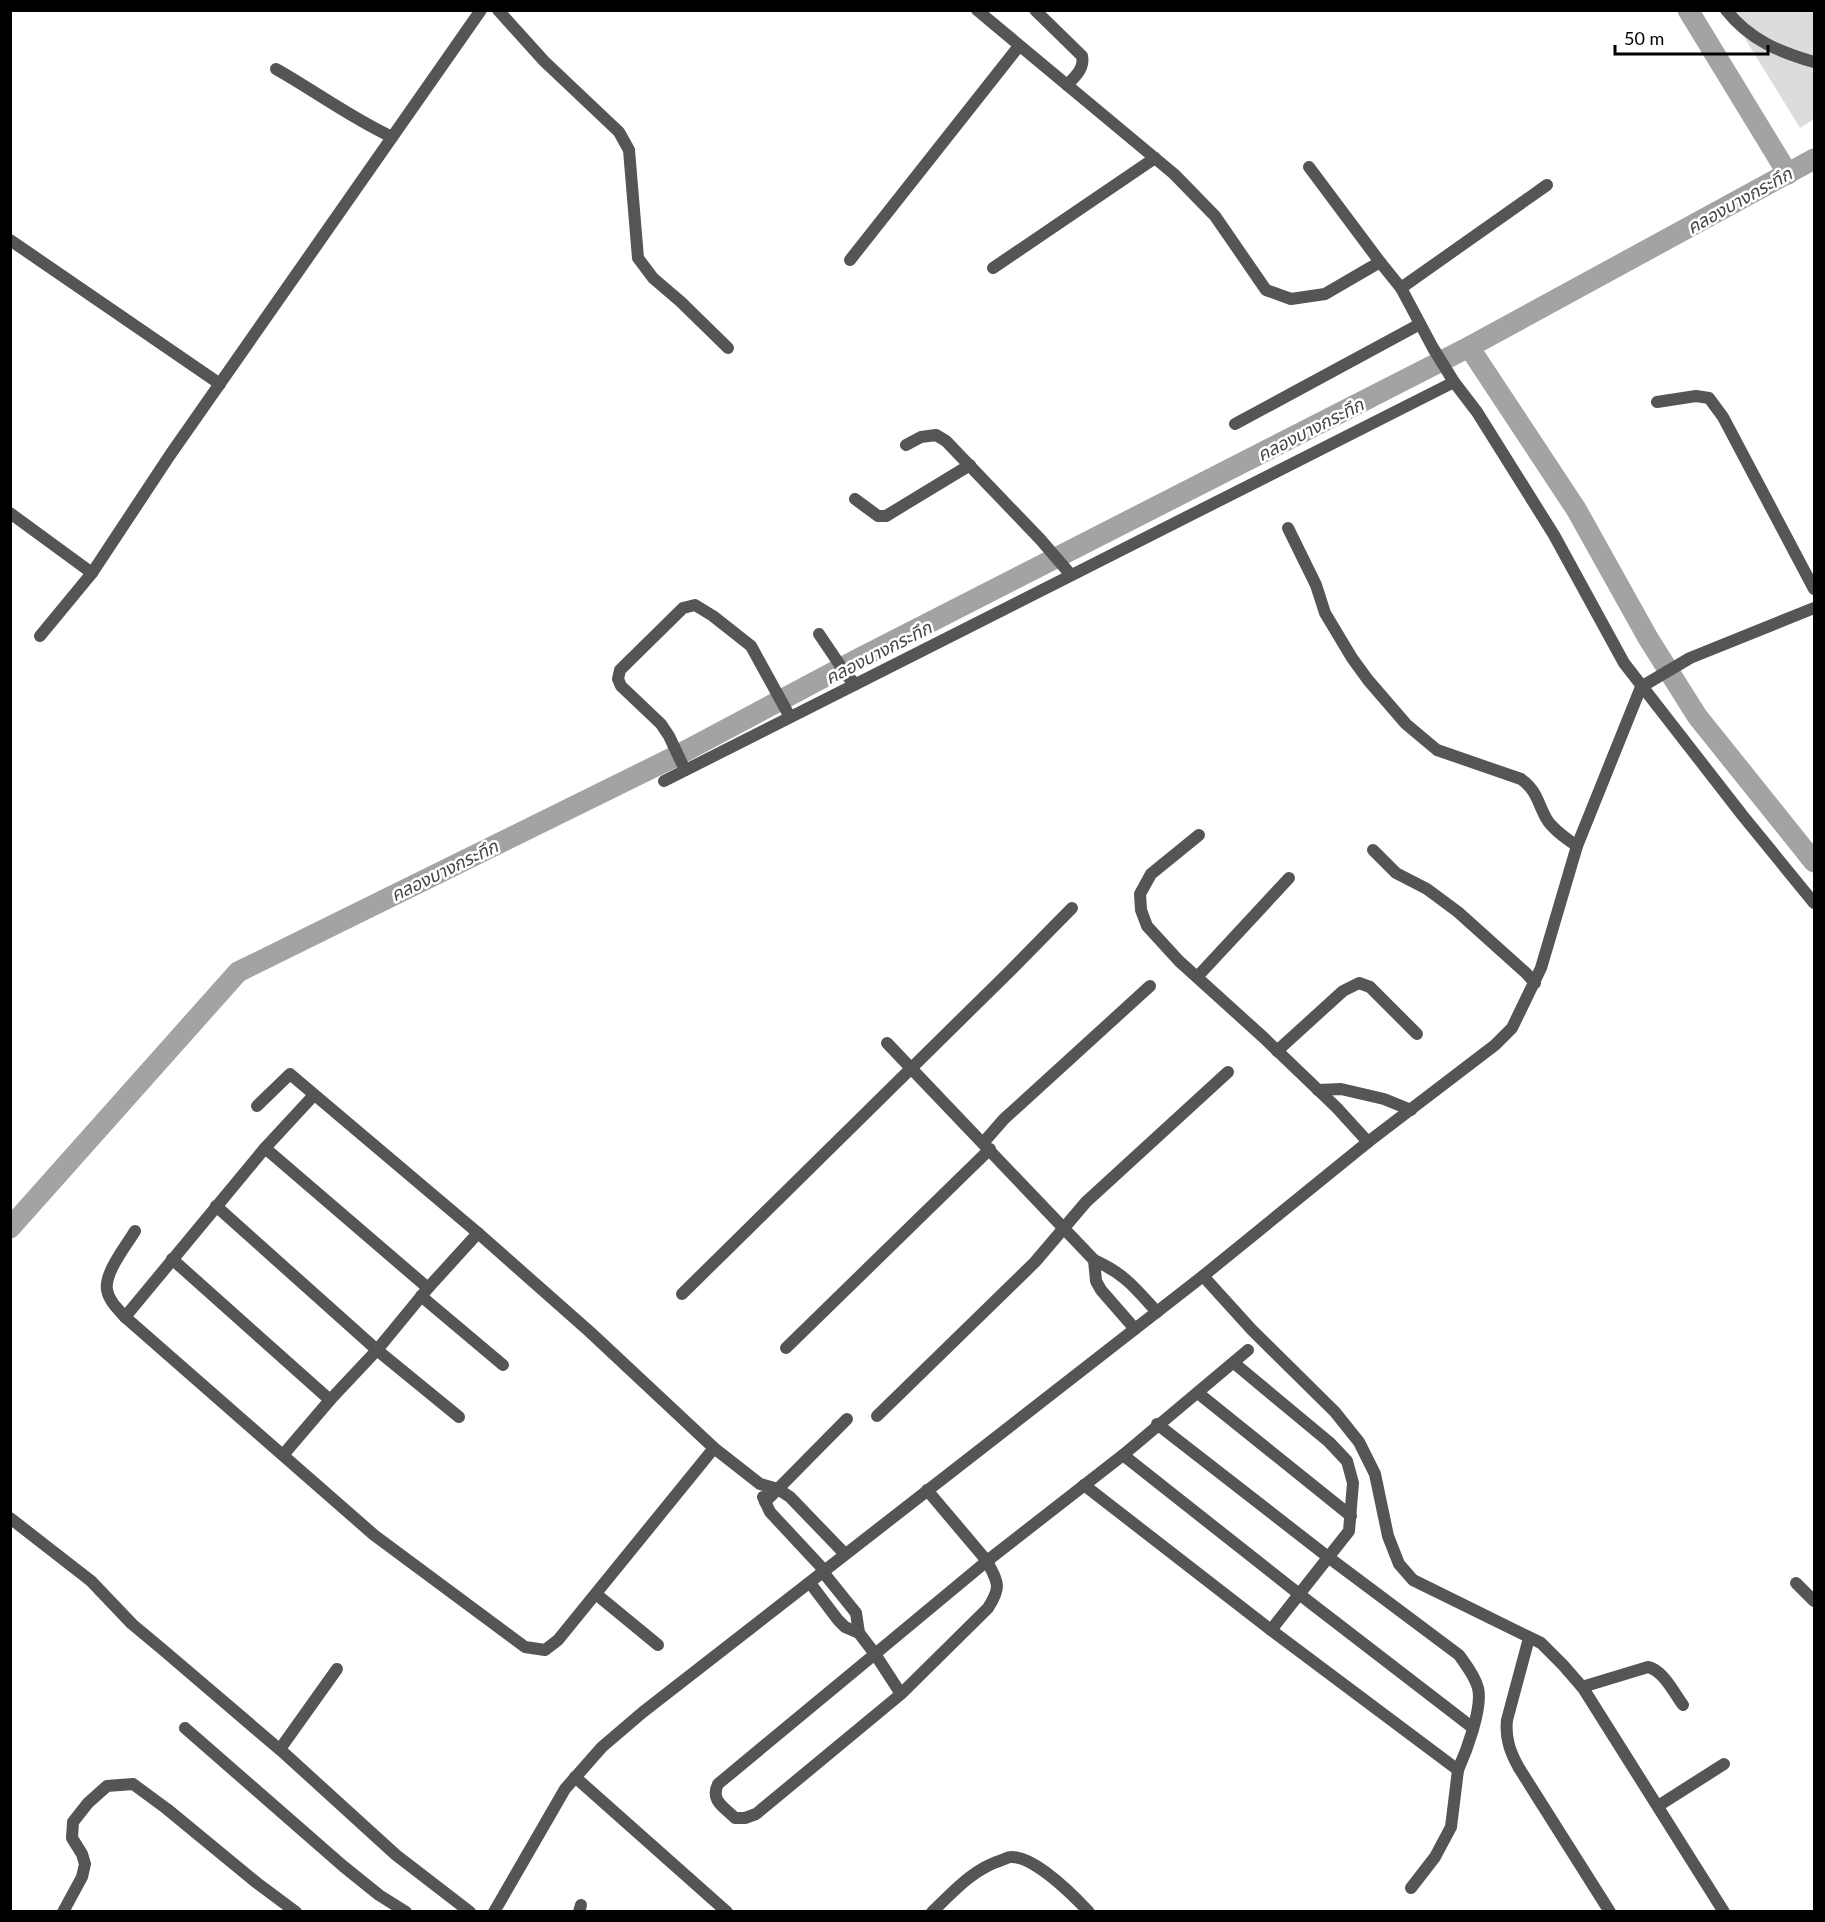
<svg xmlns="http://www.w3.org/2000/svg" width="1825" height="1922" font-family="Lato,'Noto Sans Thai',sans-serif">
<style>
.green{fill:#dcdcdc}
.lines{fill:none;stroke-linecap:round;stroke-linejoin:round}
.canal{stroke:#a3a3a3;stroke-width:21}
.service{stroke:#555;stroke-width:12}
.minor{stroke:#555;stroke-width:12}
.labels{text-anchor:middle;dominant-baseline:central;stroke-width:5;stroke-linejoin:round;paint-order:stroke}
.water-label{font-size:18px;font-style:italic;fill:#444;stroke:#fff}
</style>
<rect width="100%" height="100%" fill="#fff"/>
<path class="green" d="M 1728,11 L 1814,11 L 1814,119 L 1800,128 Z"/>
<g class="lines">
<g class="canal">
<path d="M 1688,10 L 1788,174"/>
<path d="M 1469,347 L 1576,509 L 1648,638 L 1697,716 L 1814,862"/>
<path d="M 10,1228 L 238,972 L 676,756 L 858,659 L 1469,347 L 1814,159"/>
</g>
<g class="service">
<path d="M 1035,10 L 1082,56 C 1085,68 1075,77 1067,85"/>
<path d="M 276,69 C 315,91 351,118 392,137"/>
<path d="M 1309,167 L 1380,262"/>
<path d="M 10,240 L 220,384"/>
<path d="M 850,260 L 1019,46"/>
<path d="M 993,268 L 1155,158"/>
<path d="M 1401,288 L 1547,185"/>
<path d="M 1235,424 L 1420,324"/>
<path d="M 10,513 L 92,573"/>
<path d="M 819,634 L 848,677 L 856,684"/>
<path d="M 1373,850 L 1396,873 L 1427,889 L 1458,912 L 1526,973 L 1535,983"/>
<path d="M 1234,1363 L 1329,1442 L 1347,1461 L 1353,1483 L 1349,1531 L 1271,1630"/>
<path d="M 1198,1393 L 1351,1516"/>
<path d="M 1157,1424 L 1328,1557 L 1459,1655 C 1466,1665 1475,1676 1478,1688 C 1483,1708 1466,1752 1458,1770"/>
<path d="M 1123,1455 L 1299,1594 L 1473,1728"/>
<path d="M 1084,1485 L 1271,1630 L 1458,1770 L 1451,1827 L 1435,1857 L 1411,1888"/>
<path d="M 927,1490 L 987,1561 L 1123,1455 L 1248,1350"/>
<path d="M 823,1572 L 856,1613 L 859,1633"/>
<path d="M 810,1583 L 838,1620 L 845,1627 L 859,1633 L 875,1654 L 987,1561 C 998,1583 1002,1586 988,1608 L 901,1694 L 756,1814 L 745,1818 L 735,1818 C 724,1807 710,1801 718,1784 L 875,1654 L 901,1694"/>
<path d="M 1582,1687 L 1648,1667 C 1663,1670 1674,1693 1683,1705"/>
<path d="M 185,1728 L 343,1866 L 379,1895 L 406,1912"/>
<path d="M 1658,1806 L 1724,1764"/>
<path d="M 63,1912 L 82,1877 L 85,1864 L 82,1854 L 72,1838 L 73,1822 L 88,1803 L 107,1786 L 133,1784 L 167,1809 L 257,1883 L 296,1912"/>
<path d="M 579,1912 L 581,1905"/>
</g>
<g class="minor">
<path d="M 498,10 L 544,61 L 619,132 L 629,150 L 638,258 L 653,278 L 681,302 L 728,348"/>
<path d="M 977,10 L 1174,174 L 1215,216 L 1266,290 L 1291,299 L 1325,294 L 1380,262 L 1401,288 L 1433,348 L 1454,382 L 1477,412 L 1554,535 L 1624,663 L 1743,816 L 1814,903"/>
<path d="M 1726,10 C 1750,40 1779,52 1814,62"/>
<path d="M 1657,402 L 1696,396 L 1709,398 L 1723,417 L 1814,589"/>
<path d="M 906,445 L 921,437 L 936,435 L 946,441 L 1040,539 L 1071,575"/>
<path d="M 855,499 L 878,516 L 886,516 L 970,465"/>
<path d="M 1288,528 L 1316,585 L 1325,613 L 1352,658 L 1368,680 L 1406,724 L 1437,750 L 1521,779 C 1537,791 1537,801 1546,818 C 1552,829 1567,839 1577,846"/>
<path d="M 40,636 L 92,573 L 170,455 L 481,10"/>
<path d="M 685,770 L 669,736 L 661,724 L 621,686 L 618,679 L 620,670 L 683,608 L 695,605 L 713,616 L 751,646 L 790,717"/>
<path d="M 664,781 L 1454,382"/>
<path d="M 1199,835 L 1151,874 L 1140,894 L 1141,910 L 1147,926 L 1179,961 L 1263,1037 L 1337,1108 L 1368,1142"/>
<path d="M 1198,976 L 1289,878"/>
<path d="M 887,1043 L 1094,1260 C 1125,1274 1135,1288 1157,1312"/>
<path d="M 1277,1051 L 1343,991 L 1359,983 L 1370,987 L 1417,1034"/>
<path d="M 1318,1090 L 1341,1089 L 1384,1099 L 1411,1110"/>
<path d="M 314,1095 L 265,1148 L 125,1317 L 374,1535 L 525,1647 L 545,1650 L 558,1640 L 714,1448"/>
<path d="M 257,1106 L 290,1074 L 478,1233 L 590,1332 L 714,1448 L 760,1484 L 778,1489 L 790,1497 L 845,1554"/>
<path d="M 983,1143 L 1004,1119 L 1150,986"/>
<path d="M 265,1148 L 428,1288"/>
<path d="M 216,1206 L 377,1350 L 459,1417"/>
<path d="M 172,1259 L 330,1400"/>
<path d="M 1094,1260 L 1096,1281 L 1101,1290 L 1135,1329"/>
<path d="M 1203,1276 L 1252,1330 L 1335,1412 L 1359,1442 L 1375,1474 L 1388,1536 L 1399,1564 L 1413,1580 L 1541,1643 L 1563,1665 L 1583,1688 L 1724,1912"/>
<path d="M 682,1294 L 1010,971 L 1072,908"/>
<path d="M 421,1296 L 503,1365"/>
<path d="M 125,1317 C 118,1309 109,1301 107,1290 C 104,1273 126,1246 135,1231"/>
<path d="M 786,1348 L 990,1149"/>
<path d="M 877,1416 L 1035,1262 L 1086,1202 L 1228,1072"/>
<path d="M 283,1455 L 330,1400 L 377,1350 L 428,1288 L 478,1233"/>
<path d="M 763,1497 L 770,1512 L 824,1570"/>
<path d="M 765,1502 L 847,1419"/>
<path d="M 10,1518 L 91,1581 L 132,1624 L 162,1649 L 285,1754 L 396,1855 L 470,1912"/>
<path d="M 1796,1583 L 1814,1601"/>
<path d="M 596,1594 L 658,1645"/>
<path d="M 1529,1638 L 1507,1720 C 1505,1738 1510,1752 1519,1768 L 1610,1912"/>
<path d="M 280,1749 L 337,1669"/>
<path d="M 575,1777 L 727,1912"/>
<path d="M 494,1912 L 565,1789 L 602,1747 L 643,1712 L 1203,1276 L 1368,1142 L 1495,1045 L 1512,1028 L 1541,968 L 1577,846 L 1641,687 L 1690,658 L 1814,608"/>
<path d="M 932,1912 C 954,1891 973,1869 1002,1860 C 1005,1859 1008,1857 1011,1857 C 1034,1856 1073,1895 1089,1912"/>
</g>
</g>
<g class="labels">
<g class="water-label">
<text transform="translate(1739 200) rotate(-29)">คลองบางกระทึก</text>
<text transform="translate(1310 429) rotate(-27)">คลองบางกระทึก</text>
<text transform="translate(878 652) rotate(-27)">คลองบางกระทึก</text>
<text transform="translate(444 870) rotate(-26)">คลองบางกระทึก</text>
</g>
</g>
<rect width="1825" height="1922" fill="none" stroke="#000000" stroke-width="24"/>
<path d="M1615 45v9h153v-9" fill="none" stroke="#000000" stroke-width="3"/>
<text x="1624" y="45" font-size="18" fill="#000000" stroke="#ffffff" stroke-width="4.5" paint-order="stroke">50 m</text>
</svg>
